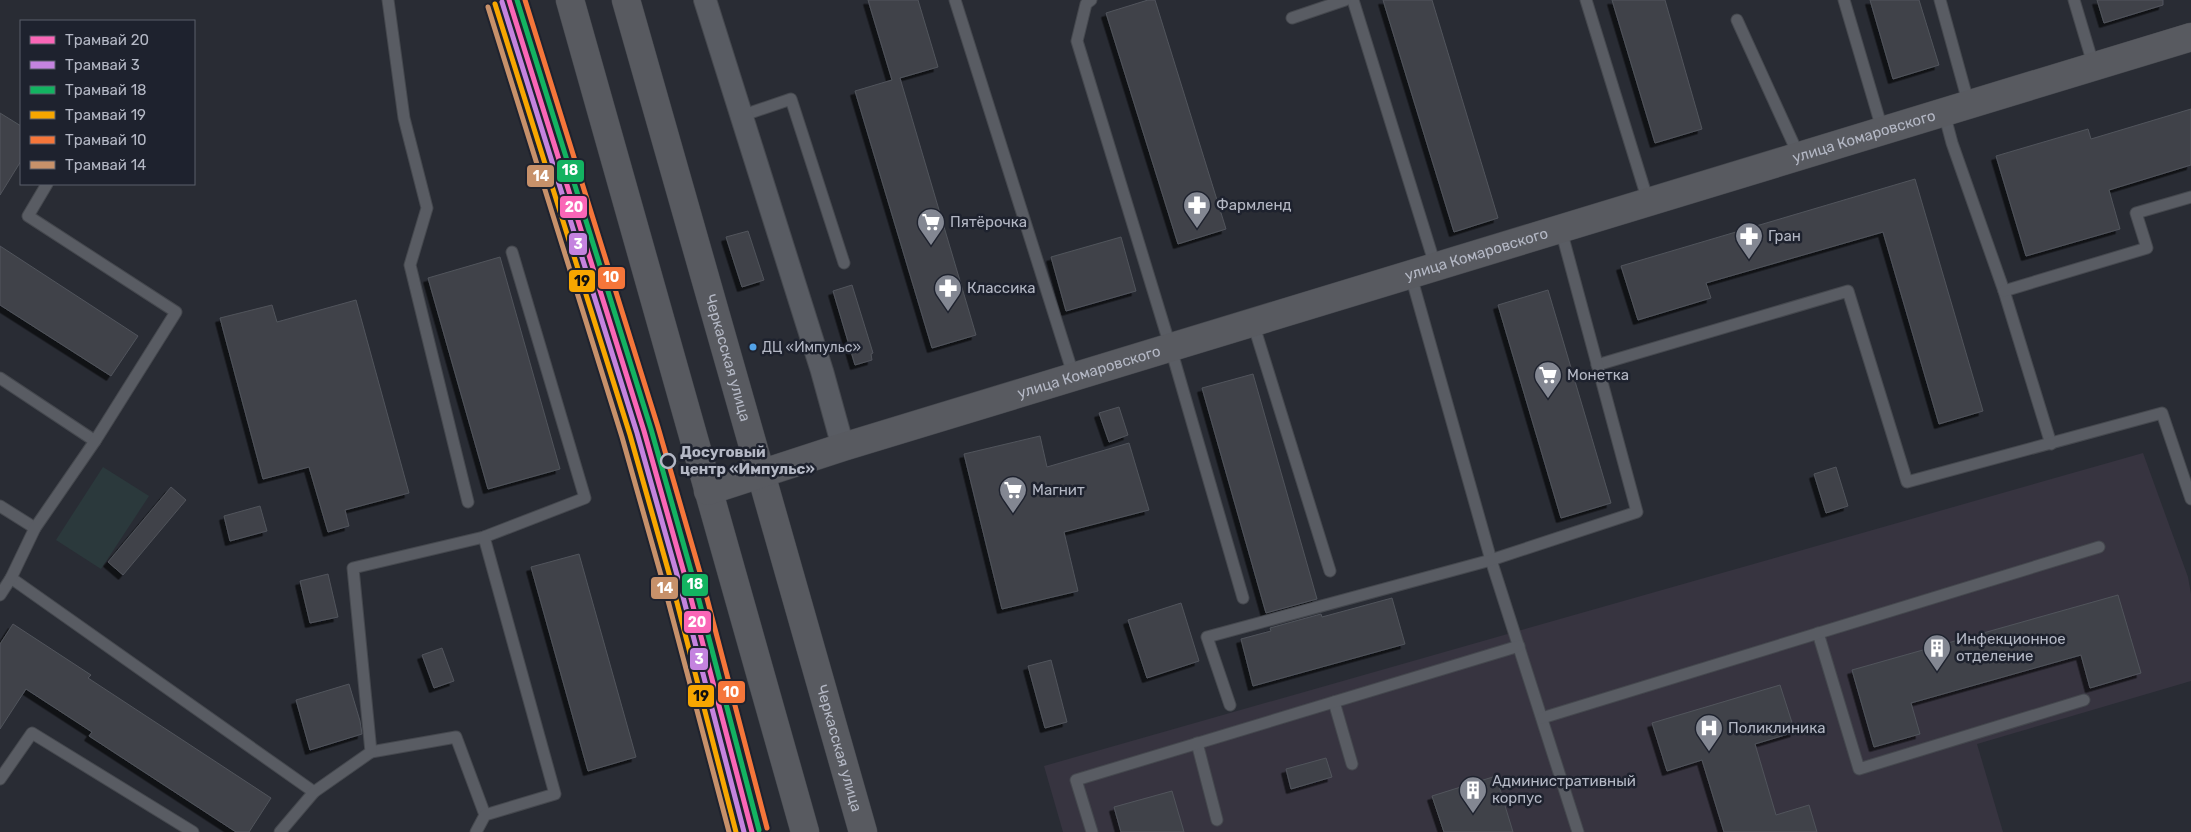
<svg xmlns="http://www.w3.org/2000/svg" width="2191" height="832" font-family="Rubik,sans-serif">
<style>
.medical{fill:#373440}
.green{fill:#2b393c}
.building{fill:#404349;stroke:#51545c;filter:url(#shadow)}
.lines{fill:none;stroke-linecap:round;stroke-linejoin:round}
.lane-casing{stroke:#45484e;stroke-width:13}
.street-casing{stroke:#45484e;stroke-width:24}
.secondary-casing{stroke:#45484e;stroke-width:29}
.lane{stroke:#595c63;stroke-width:11}
.street{stroke:#595c63;stroke-width:22}
.secondary{stroke:#585a60;stroke-width:28}
.tram-1-casing{stroke:#1e222e;stroke-width:9}
.tram-2-casing{stroke:#1e222e;stroke-width:9}
.tram-3-casing{stroke:#1e222e;stroke-width:9}
.tram-4-casing{stroke:#1e222e;stroke-width:9}
.tram-5-casing{stroke:#1e222e;stroke-width:9}
.tram-6-casing{stroke:#1e222e;stroke-width:9}
.tram-1{stroke:#fa66b7;stroke-width:5}
.tram-2{stroke:#c483df;stroke-width:5}
.tram-3{stroke:#13b361;stroke-width:5}
.tram-4{stroke:#f7a600;stroke-width:5}
.tram-5{stroke:#f5763a;stroke-width:5}
.tram-6{stroke:#c7916a;stroke-width:5}
.bus-dot{fill:#53a3e8;stroke:#1e222e;stroke-width:2}
.stop-dot{fill:#1e222e;stroke:#b4b8c5;stroke-width:2.5}
.labels{text-anchor:middle;dominant-baseline:central;stroke-width:5;stroke-linejoin:round;paint-order:stroke}
.bus-label{font-size:14px;fill:#b4b8c5;stroke:#1e222e;text-anchor:start}
.street-label{font-size:15px;fill:#b4b8c5;stroke:#1e222e}
.poi-label{font-size:15px;fill:#b4b8c5;stroke:#1e222e;text-anchor:start}
.stop-label{font-size:15px;font-weight:bold;fill:#b4b8c5;stroke:#1e222e;text-anchor:start}
.line-badge{stroke:#1e222e;stroke-width:2}
.badge-label{font-size:14px;text-anchor:middle;font-weight:bold;fill:#fff}
.pale-badge-label{font-size:14px;text-anchor:middle;font-weight:bold;fill:#111}
</style>
<defs>
<filter id="shadow"><feDropShadow dx="-4.5" dy="4.5" stdDeviation="0" flood-color="#0009"/></filter>
</defs>
<rect width="100%" height="100%" fill="#292c34"/>
<path class="medical" d="M 2143,453 L 2188,577 L 2191,594 L 2191,681 L 1977,744 L 2003,832 L 1063,832 L 1044,766 Z"/>
<path class="green" d="M 103,467 L 149,496 L 101,569 L 56,540 Z"/>
<g class="building">
<path d="M 868,0 L 918,0 L 938,67 L 900,78 L 976,335 L 932,348 L 855,91 L 892,80 Z"/>
<path d="M 1148,0 L 1155,0 L 1226,229 L 1178,244 L 1106,13 Z"/>
<path d="M 1383,0 L 1432,0 L 1498,218 L 1454,232 Z"/>
<path d="M 1612,0 L 1665,0 L 1702,129 L 1655,143 Z"/>
<path d="M 1870,0 L 1919,0 L 1939,65 L 1893,79 Z"/>
<path d="M 2097,0 L 2163,0 L 2163,5 L 2104,23 Z"/>
<path d="M 2191,109 L 2191,165 L 2109,190 L 2120,229 L 2026,256 L 1996,156 L 2088,129 L 2091,139 Z"/>
<path d="M 0,113 L 21,126 L 21,161 L 0,195 Z"/>
<path d="M 1915,179 L 1983,411 L 1939,424 L 1883,232 L 1706,283 L 1711,298 L 1638,320 L 1621,266 Z"/>
<path d="M 748,231 L 764,280 L 742,287 L 726,237 Z"/>
<path d="M 1121,237 L 1136,291 L 1066,311 L 1051,257 Z"/>
<path d="M 0,246 L 138,336 L 111,376 L 0,305 Z"/>
<path d="M 500,257 L 560,469 L 488,489 L 428,278 Z"/>
<path d="M 852,285 L 873,353 L 871,354 L 872,360 L 855,365 L 833,291 Z"/>
<path d="M 1548,290 L 1611,503 L 1561,518 L 1498,305 Z"/>
<path d="M 356,300 L 409,493 L 345,510 L 349,526 L 328,532 L 309,467 L 263,479 L 220,318 L 272,305 L 277,322 Z"/>
<path d="M 1253,374 L 1317,599 L 1266,613 L 1202,388 Z"/>
<path d="M 1119,407 L 1128,435 L 1109,442 L 1099,413 Z"/>
<path d="M 1040,436 L 1047,467 L 1129,443 L 1149,510 L 1064,532 L 1078,591 L 1002,609 L 964,454 Z"/>
<path d="M 1836,467 L 1848,506 L 1826,513 L 1814,474 Z"/>
<path d="M 171,487 L 186,500 L 123,575 L 108,562 Z"/>
<path d="M 260,506 L 267,531 L 230,541 L 224,516 Z"/>
<path d="M 579,554 L 636,757 L 588,771 L 531,567 Z"/>
<path d="M 328,574 L 338,617 L 310,623 L 300,581 Z"/>
<path d="M 2118,595 L 2141,673 L 2090,688 L 2081,655 L 1911,703 L 1920,734 L 1874,747 L 1852,670 Z"/>
<path d="M 1392,598 L 1405,644 L 1253,686 L 1241,639 L 1271,631 L 1270,628 L 1321,614 L 1322,617 Z"/>
<path d="M 1181,603 L 1199,661 L 1147,678 L 1128,620 Z"/>
<path d="M 13,624 L 91,675 L 88,678 L 271,798 L 249,832 L 236,832 L 89,736 L 92,732 L 26,689 L 0,729 L 0,644 Z"/>
<path d="M 442,648 L 454,681 L 434,688 L 422,655 Z"/>
<path d="M 1051,660 L 1067,722 L 1045,728 L 1028,666 Z"/>
<path d="M 349,684 L 360,721 L 362,734 L 310,750 L 296,700 Z"/>
<path d="M 1780,685 L 1795,732 L 1755,744 L 1776,815 L 1809,805 L 1817,832 L 1724,832 L 1702,760 L 1667,771 L 1652,723 Z"/>
<path d="M 1326,758 L 1332,777 L 1291,789 L 1286,769 Z"/>
<path d="M 1496,776 L 1513,832 L 1444,832 L 1432,796 Z"/>
<path d="M 1172,791 L 1184,832 L 1121,832 L 1114,807 Z"/>
</g>
<g class="lines">
<g class="lane-casing">
<g id="lane">
<path d="M 388,0 L 404,118 L 427,208 L 410,265 L 468,502"/>
<path d="M 955,0 L 1074,377"/>
<path d="M 1091,0 L 1086,4 L 1077,41 L 1171,349 L 1243,598"/>
<path d="M 1353,0 L 1436,268"/>
<path d="M 1586,0 L 1648,201"/>
<path d="M 1844,0 L 1883,132"/>
<path d="M 1940,0 L 1969,105"/>
<path d="M 2074,0 L 2094,67"/>
<path d="M 1292,18 L 1345,0"/>
<path d="M 1737,20 L 1799,156"/>
<path d="M 1944,113 L 1952,143 L 2004,291 L 2051,444"/>
<path d="M 741,116 L 791,99 L 844,263"/>
<path d="M 1411,276 L 1491,560 L 1578,832"/>
<path d="M 2004,291 L 2147,248 L 2136,213 L 2191,197"/>
<path d="M 1253,323 L 1330,571"/>
<path d="M 1597,365 L 1848,291 L 1907,482 L 2162,413 L 2191,499"/>
<path d="M 0,378 L 95,441"/>
<path d="M 0,506 L 35,528"/>
<path d="M 11,578 L 314,792"/>
<path d="M 0,595 L 11,578 L 35,528 L 95,441 L 176,312 L 28,216 L 47,184"/>
<path d="M 1818,633 L 1859,769 L 2084,700"/>
<path d="M 1334,702 L 1352,764"/>
<path d="M 1230,705 L 1207,637 L 1491,560 L 1637,512 L 1561,230"/>
<path d="M 1542,718 L 2099,547"/>
<path d="M 1197,743 L 1217,820"/>
<path d="M 371,752 L 456,737 L 485,815"/>
<path d="M 0,779 L 32,733 L 193,832"/>
<path d="M 280,832 L 314,792 L 371,752 L 353,568 L 484,537 L 585,498 L 512,252"/>
<path d="M 476,832 L 485,815 L 555,794 L 484,537"/>
<path d="M 1092,832 L 1076,780 L 1519,646"/>
</g>
</g>
<g class="street-casing">
<path id="street" d="M 705,0 L 822,371 L 843,447"/>
</g>
<g class="secondary-casing">
<g id="secondary">
<path d="M 570,0 L 805,832"/>
<path id="s1" d="M 626,0 L 863,832"/>
<path id="s2" d="M 708,491 L 843,447 L 2191,37"/>
</g>
</g>
<use href="#lane" class="lane"/>
<use href="#street" class="street"/>
<use href="#secondary" class="secondary"/>
<g class="tram-1-casing">
<path id="tram-1" d="M 509,0 L 644,431 L 688,587 L 752,832"/>
</g>
<g class="tram-2-casing">
<path id="tram-2" d="M 502,2 L 637,433 L 681,589 L 744,832"/>
</g>
<g class="tram-3-casing">
<path id="tram-3" d="M 517,0 L 651,429 L 695,585 L 759,830"/>
</g>
<g class="tram-4-casing">
<path id="tram-4" d="M 495,4 L 630,435 L 674,591 L 736,832"/>
</g>
<g class="tram-5-casing">
<path id="tram-5" d="M 525,0 L 658,427 L 703,583 L 767,828"/>
</g>
<g class="tram-6-casing">
<path id="tram-6" d="M 488,7 L 622,437 L 666,593 L 729,832"/>
</g>
<use href="#tram-1" class="tram-1"/>
<use href="#tram-2" class="tram-2"/>
<use href="#tram-3" class="tram-3"/>
<use href="#tram-4" class="tram-4"/>
<use href="#tram-5" class="tram-5"/>
<use href="#tram-6" class="tram-6"/>
</g>
<defs>
<g id="pharmacy-pin" transform="scale(1.4375)"><path d="M0 17L-7.5 6A9.5 9.5 0 1 1 7.5 6Z" fill="#838792" stroke="#1e222e"/><path d="M-2-6h4v4h4v4h-4v4h-4v-4h-4v-4h4Z" fill="#fff"/></g>
<g id="supermarket-pin" transform="scale(1.4375)"><path d="M0 17L-7.5 6A9.5 9.5 0 1 1 7.5 6Z" fill="#838792" stroke="#1e222e"/><path d="M-6-5.5h2.5l.6 2H6L4.5 2H-2.5L-4.4-4H-6ZM-1.5 3.2a1.3 1.3 0 1 0 .1 0ZM3 3.2a1.3 1.3 0 1 0 .1 0Z" fill="#fff"/></g>
<g id="building-pin" transform="scale(1.4375)"><path d="M0 17L-7.5 6A9.5 9.5 0 1 1 7.5 6Z" fill="#838792" stroke="#1e222e"/><path d="M-4-6H4V6H1V3H-1V6H-4ZM-2.5-4.3h1.7v1.8h-1.7ZM.8-4.3h1.7v1.8H.8ZM-2.5-1h1.7V.8h-1.7ZM.8-1h1.7V.8H.8Z" fill="#fff"/></g>
<g id="hospital-pin" transform="scale(1.4375)"><path d="M0 17L-7.5 6A9.5 9.5 0 1 1 7.5 6Z" fill="#838792" stroke="#1e222e"/><path d="M-5-5h3v3.5h4V-5h3V5h-3V1.5h-4V5h-3Z" fill="#fff"/></g>
</defs>
<g fill-rule="evenodd">
<use href="#pharmacy-pin" x="1197" y="205"/>
<use href="#supermarket-pin" x="931" y="222"/>
<use href="#pharmacy-pin" x="1749" y="236"/>
<use href="#pharmacy-pin" x="948" y="288"/>
<use href="#supermarket-pin" x="1548" y="375"/>
<use href="#supermarket-pin" x="1013" y="490"/>
<use href="#building-pin" x="1937" y="648"/>
<use href="#hospital-pin" x="1709" y="728"/>
<use href="#building-pin" x="1473" y="790"/>
</g>
<circle class="bus-dot" cx="753" cy="347" r="4.5"/>
<circle class="stop-dot" cx="668" cy="461" r="7"/>
<g class="labels">
<g class="bus-label">
<text x="762" y="347">ДЦ «Импульс»</text>
</g>
<g class="street-label">
<text stroke="none"><textPath href="#s2" startOffset="1209">улица Комаровского</textPath></text>
<text stroke="none"><textPath href="#s2" startOffset="804">улица Комаровского</textPath></text>
<text stroke="none"><textPath href="#s1" startOffset="372">Черкасская улица</textPath></text>
<text stroke="none"><textPath href="#s2" startOffset="399">улица Комаровского</textPath></text>
<text stroke="none"><textPath href="#s1" startOffset="778">Черкасская улица</textPath></text>
</g>
<g class="poi-label">
<text x="1216" y="205">Фармленд</text>
<text x="950" y="222">Пятёрочка</text>
<text x="1768" y="236">Гран</text>
<text x="967" y="288">Классика</text>
<text x="1567" y="375">Монетка</text>
<text x="1032" y="490">Магнит</text>
<text x="1956" y="639">Инфекционное<tspan x="1956" dy="17">отделение</tspan></text>
<text x="1728" y="728">Поликлиника</text>
<text x="1492" y="781">Административный<tspan x="1492" dy="17">корпус</tspan></text>
</g>
<g class="stop-label">
<text x="680" y="452">Досуговый<tspan x="680" dy="17">центр «Импульс»</tspan></text>
</g>
</g>
<g class="line-badge">
<rect x="556" y="159" width="29" height="24" rx="5" fill="#13b361"/>
<rect x="526" y="164" width="29" height="24" rx="5" fill="#c7916a"/>
<rect x="559" y="195" width="29" height="24" rx="5" fill="#fa66b7"/>
<rect x="568" y="232" width="20" height="24" rx="5" fill="#c483df"/>
<rect x="597" y="266" width="29" height="24" rx="5" fill="#f5763a"/>
<rect x="568" y="269" width="28" height="24" rx="5" fill="#f7a600"/>
<rect x="681" y="573" width="28" height="24" rx="5" fill="#13b361"/>
<rect x="650" y="576" width="29" height="24" rx="5" fill="#c7916a"/>
<rect x="683" y="610" width="29" height="24" rx="5" fill="#fa66b7"/>
<rect x="689" y="647" width="20" height="24" rx="5" fill="#c483df"/>
<rect x="717" y="680" width="29" height="24" rx="5" fill="#f5763a"/>
<rect x="687" y="684" width="28" height="24" rx="5" fill="#f7a600"/>
</g>
<g class="badge-label">
<text x="570" y="175">18</text>
<text x="541" y="181">14</text>
<text x="574" y="212">20</text>
<text x="578" y="249">3</text>
<text x="611" y="282">10</text>
<text x="695" y="589">18</text>
<text x="665" y="593">14</text>
<text x="697" y="627">20</text>
<text x="699" y="664">3</text>
<text x="731" y="697">10</text>
</g>
<g class="pale-badge-label">
<text x="582" y="286">19</text>
<text x="701" y="701">19</text>
</g>
<rect x="20" y="20" width="175" height="165" fill="#1e222e" stroke="#5a5e6a"/>
<rect x="30" y="36" width="25" height="8" fill="#fa66b7" stroke="#5a5e6a"/>
<text x="65" y="45" font-size="15" fill="#b4b8c5">Трамвай 20</text>
<rect x="30" y="61" width="25" height="8" fill="#c483df" stroke="#5a5e6a"/>
<text x="65" y="70" font-size="15" fill="#b4b8c5">Трамвай 3</text>
<rect x="30" y="86" width="25" height="8" fill="#13b361" stroke="#5a5e6a"/>
<text x="65" y="95" font-size="15" fill="#b4b8c5">Трамвай 18</text>
<rect x="30" y="111" width="25" height="8" fill="#f7a600" stroke="#5a5e6a"/>
<text x="65" y="120" font-size="15" fill="#b4b8c5">Трамвай 19</text>
<rect x="30" y="136" width="25" height="8" fill="#f5763a" stroke="#5a5e6a"/>
<text x="65" y="145" font-size="15" fill="#b4b8c5">Трамвай 10</text>
<rect x="30" y="161" width="25" height="8" fill="#c7916a" stroke="#5a5e6a"/>
<text x="65" y="170" font-size="15" fill="#b4b8c5">Трамвай 14</text>
</svg>
